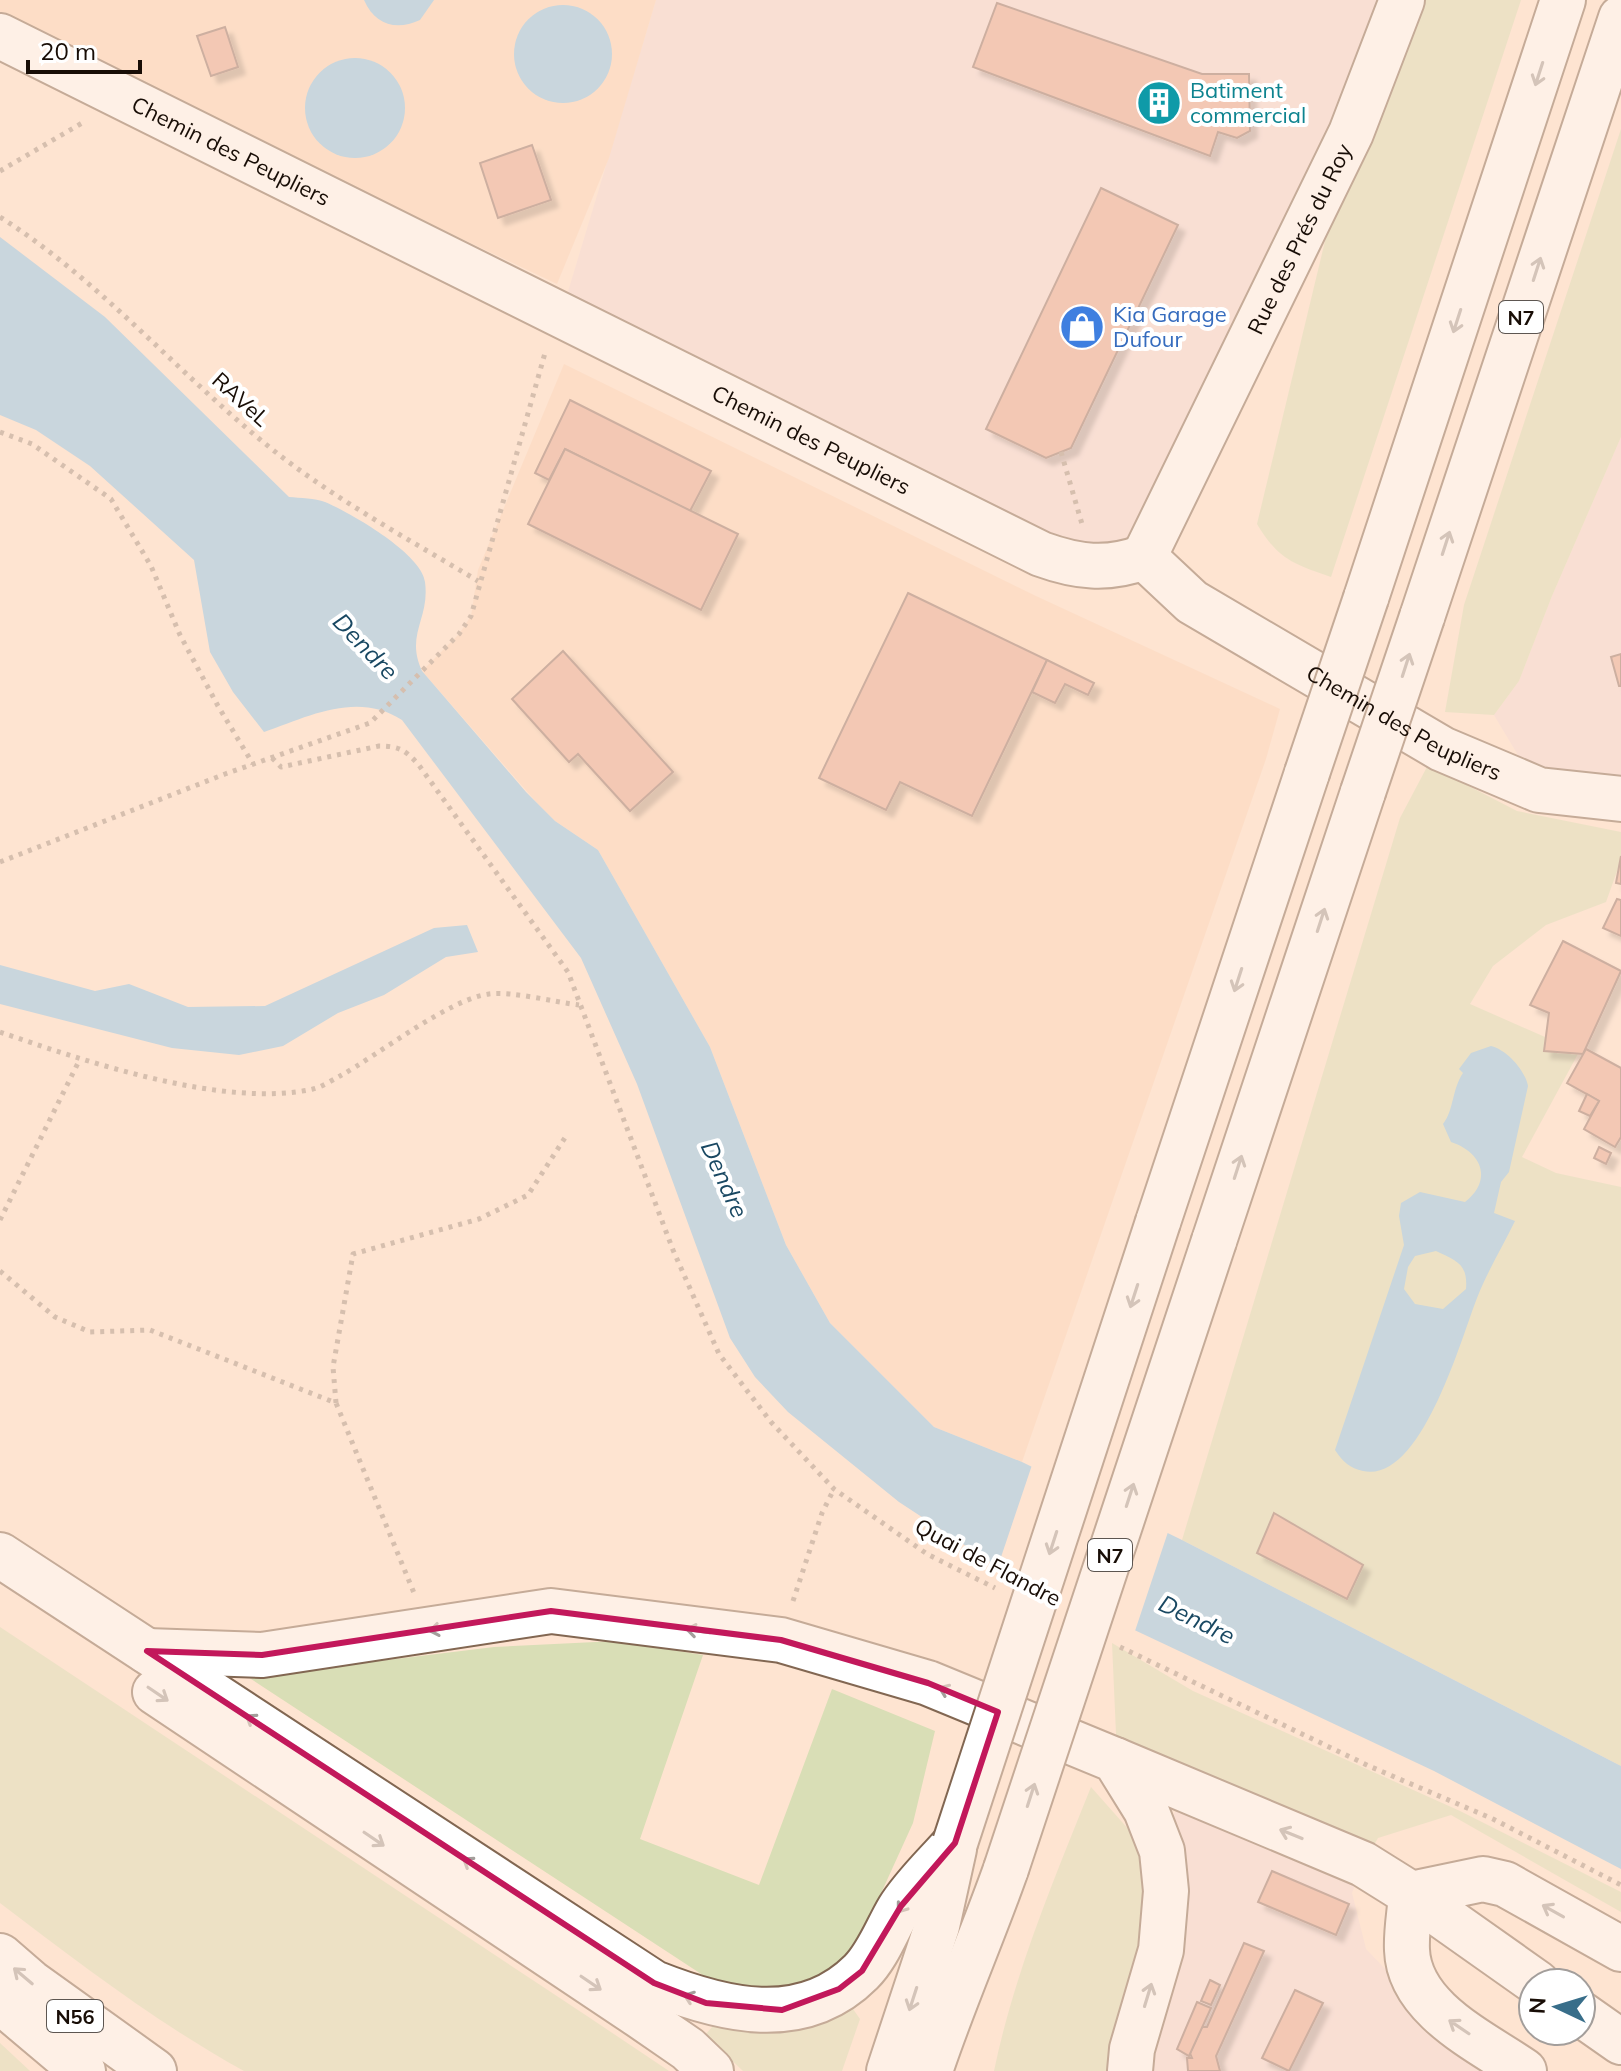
<svg xmlns="http://www.w3.org/2000/svg" width="1621" height="2071" font-family="Mulish,sans-serif">
<style>
.commercial{fill:#f3d9d6}
.built{fill:#fcd6b9}
.green{fill:#d9deb6}
.water{fill:#89c5eb;fill-rule:evenodd}
.pier{fill:#fee4d1}
.building{fill:#e6a691;stroke:#937065;stroke-width:2;filter:url(#shadow)}
.lines{fill:none;stroke-linecap:round;stroke-linejoin:round}
.minor-casing{stroke:#826752;stroke-width:48}
.highway-casing{stroke:#826752;stroke-width:48}
.path{stroke:#a69284;stroke-width:5;stroke-dasharray:4 6;stroke-linecap:butt}
.minor{stroke:#fff;stroke-width:44}
.highway{stroke:#fff;stroke-width:44}
.highway-bridge-casing{stroke:#826752;stroke-width:48;stroke-linecap:butt}
.highway-bridge{stroke:#fff;stroke-width:44}
.oneway{stroke:#a39e9b}
.marked{fill:none;stroke:#c2185b;stroke-width:6;stroke-linejoin:round}
.labels{text-anchor:middle;dominant-baseline:central;stroke-width:8;stroke-linejoin:round;paint-order:stroke}
.shield{fill:#fff;stroke:#5d5651;stroke-width:2}
.shield-label{font-size:20px;font-weight:bold;fill:#180d06}
.culture-label{font-size:22px;fill:#0d838f;stroke:#fff;text-anchor:start}
.street-label{font-size:22px;fill:#180d06;stroke:#fff}
.shop-label{font-size:22px;fill:#366cbe;stroke:#fff;text-anchor:start}
.water-label{font-size:24px;font-style:italic;fill:#194862;stroke:#fff}
</style>
<defs>
<filter id="shadow"><feDropShadow dx="7" dy="7" stdDeviation="2" flood-color="#0004"/></filter>
</defs>
<rect width="100%" height="100%" fill="#fee4d1"/>
<g class="commercial">
<path d="M 656,0 L 1402,0 L 1119,567 L 561,315 Z"/>
<path d="M 1621,437 L 1621,799 L 1539,790 L 1494,715 L 1519,681 L 1552,596 Z"/>
<path d="M 1184,1791 L 1363,1864 L 1352,1893 L 1366,1949 L 1483,2071 L 1130,2071 L 1164,1838 Z"/>
</g>
<g class="built">
<path d="M 0,0 L 656,0 L 609,158 L 557,284 L 154,93 L 0,16 Z"/>
<path d="M 564,364 L 1036,596 L 1280,709 L 1266,759 L 1022,1462 L 934,1427 L 830,1323 L 786,1245 L 710,1047 L 598,850 L 555,821 L 537,803 L 422,671 L 459,634 L 471,616 L 478,570 Z"/>
</g>
<g class="green">
<path d="M 1402,0 L 1521,0 L 1331,577 C 1293,564 1278,559 1257,524 L 1351,133 Z"/>
<path d="M 1621,129 L 1621,437 L 1552,596 L 1519,681 L 1494,715 L 1445,712 L 1464,605 Z"/>
<path d="M 1428,765 L 1517,811 L 1621,832 L 1621,860 L 1606,902 L 1546,925 L 1493,966 L 1470,1004 L 1579,1052 L 1522,1157 L 1556,1173 L 1621,1187 L 1621,1766 L 1182,1540 L 1400,818 Z"/>
<path d="M 0,1627 L 587,2016 L 669,2071 L 244,2071 C 157,2023 79,1963 0,1903 Z"/>
<path d="M 616,1641 L 703,1655 L 640,1839 L 759,1885 L 832,1689 L 935,1731 L 913,1823 L 857,1946 L 835,1967 L 810,1981 L 780,1992 L 721,1987 L 248,1677 L 494,1647 Z"/>
<path d="M 1112,1643 L 1193,1691 L 1460,1811 L 1621,1892 L 1621,1912 L 1451,1815 L 1378,1838 L 1363,1864 L 1117,1756 Z"/>
<path d="M 1091,1787 L 1130,1831 L 1149,1877 L 1156,1923 L 1118,2071 L 994,2071 C 1014,1974 1054,1879 1091,1787 Z"/>
<path d="M 838,2007 L 853,2009 L 860,2019 L 842,2071 L 743,2071 L 705,2035 L 713,2026 L 749,2029 Z"/>
<path d="M 0,2043 L 30,2071 L 0,2071 Z"/>
</g>
<g class="water">
<path d="M 364,0 L 434,0 L 420,20 C 396,31 375,25 364,0 Z"/>
<circle cx="563" cy="54" r="49"/>
<circle cx="355" cy="108" r="50"/>
<path d="M 0,237 L 105,317 L 289,497 C 300,498 315,498 325,502 C 351,513 422,554 425,582 C 430,619 405,634 422,671 L 526,792 L 555,821 L 598,850 L 710,1047 L 786,1245 L 830,1323 L 934,1427 L 1022,1462 L 1182,1540 L 1621,1766 L 1621,1869 L 1434,1771 L 992,1563 L 899,1502 L 788,1412 L 755,1377 L 730,1338 L 637,1084 L 581,958 L 402,720 C 358,691 309,716 264,732 L 233,692 L 210,652 L 194,560 L 90,466 L 36,430 L 0,415 Z"/>
<path d="M 467,925 L 478,952 L 446,957 L 384,995 L 338,1013 L 283,1046 L 239,1055 L 172,1048 L 0,1004 L 0,965 L 95,991 L 129,984 L 188,1007 L 265,1006 L 434,928 Z"/>
<path d="M 1491,1046 C 1507,1050 1525,1070 1528,1086 L 1509,1172 L 1501,1182 L 1494,1213 L 1515,1221 C 1503,1246 1487,1272 1477,1298 C 1461,1339 1421,1484 1363,1471 C 1350,1468 1343,1462 1335,1450 L 1404,1245 L 1399,1216 L 1401,1203 L 1420,1192 L 1465,1202 C 1493,1180 1482,1152 1451,1142 L 1443,1124 C 1454,1110 1452,1089 1463,1073 L 1459,1069 L 1471,1053 ZM 1436,1251 C 1457,1261 1468,1264 1466,1289 L 1443,1309 L 1415,1304 L 1404,1289 L 1408,1267 L 1415,1256 Z"/>
</g>
<path class="pier" d="M 1033,1462 L 1169,1529 L 1134,1634 L 997,1569 Z"/>
<g class="building">
<path d="M 997,3 L 1202,74 L 1249,74 L 1250,131 L 1237,138 L 1218,132 L 1210,156 L 973,67 Z"/>
<path d="M 225,27 L 238,67 L 211,76 L 197,36 Z"/>
<path d="M 532,145 L 551,200 L 498,218 L 480,163 Z"/>
<path d="M 1101,188 L 1178,225 L 1071,448 L 1046,458 L 986,429 Z"/>
<path d="M 570,400 L 711,471 L 690,511 L 565,449 L 549,480 L 535,473 Z"/>
<path d="M 565,449 L 738,534 L 701,610 L 528,524 Z"/>
<path d="M 908,593 L 1047,660 L 972,816 L 900,782 L 886,810 L 819,778 Z"/>
<path d="M 563,651 L 673,772 L 630,811 L 578,754 L 569,762 L 512,699 Z"/>
<path d="M 1621,654 L 1621,686 L 1619,686 L 1611,657 Z"/>
<path d="M 1047,660 L 1094,683 L 1088,695 L 1065,684 L 1055,703 L 1032,692 Z"/>
<path d="M 1621,856 L 1621,884 L 1616,883 Z"/>
<path d="M 1617,899 L 1621,900 L 1621,936 L 1603,928 Z"/>
<path d="M 1563,941 L 1621,971 L 1583,1054 L 1544,1051 L 1549,1013 L 1530,1005 Z"/>
<path d="M 1586,1049 L 1621,1068 L 1621,1137 L 1615,1147 L 1584,1129 L 1599,1101 L 1567,1083 Z"/>
<path d="M 1587,1094 L 1599,1101 L 1590,1116 L 1579,1111 Z"/>
<path d="M 1599,1147 L 1611,1153 L 1606,1164 L 1594,1158 Z"/>
<path d="M 1274,1513 L 1363,1565 L 1347,1599 L 1257,1553 Z"/>
<path d="M 1272,1871 L 1349,1904 L 1336,1935 L 1258,1902 Z"/>
<path d="M 1244,1943 L 1264,1951 L 1216,2056 L 1220,2071 L 1188,2071 L 1187,2058 L 1192,2058 L 1190,2053 L 1202,2027 L 1207,2027 Z"/>
<path d="M 1210,1980 L 1220,1985 L 1211,2005 L 1201,2001 Z"/>
<path d="M 1295,1990 L 1323,2003 L 1289,2071 L 1262,2058 Z"/>
<path d="M 1197,2002 L 1211,2008 L 1189,2056 L 1177,2049 Z"/>
</g>
<g class="lines">
<g class="minor-casing">
<g id="minor">
<path id="s1" d="M 0,36 L 1041,554 C 1077,567 1107,571 1144,557"/>
<path id="s2" d="M 1144,557 L 1351,133 L 1402,0"/>
<path id="s3" d="M 1144,557 L 1192,602 L 1442,749 L 1539,790 L 1621,799"/>
<path d="M 147,1651 L 262,1655 L 551,1611 L 781,1640 L 928,1683 L 1115,1760 L 1146,1810 L 1162,1851 L 1166,1891 L 1161,1950 L 1132,2049 L 1130,2071"/>
<path d="M 1115,1760 L 1363,1864 L 1411,1894 L 1483,1879 L 1505,1884 L 1621,1949"/>
<path d="M 1411,1894 C 1410,1912 1406,1931 1407,1950 C 1409,2009 1482,2042 1524,2071"/>
<path d="M 1411,1894 L 1537,1983"/>
<path d="M 1581,2014 L 1621,2042"/>
</g>
</g>
<g class="highway-casing">
<g id="highway">
<path d="M 1366,598 L 1563,0"/>
<path d="M 1422,617 L 1621,18"/>
<path d="M 1158,1222 L 1307,773"/>
<path d="M 1214,1241 L 1363,792"/>
<path d="M 0,1555 L 654,1983 C 722,2010 802,2031 861,1972 C 878,1955 887,1929 899,1909 C 914,1885 937,1864 955,1843"/>
<path d="M 155,1692 L 640,2016 L 688,2049 L 711,2071"/>
<path d="M 0,1956 L 30,1982 L 154,2071"/>
<path d="M 0,2001 L 83,2071"/>
<path d="M 889,2071 L 937,1926 L 954,1849"/>
<path d="M 930,2071 C 953,2002 982,1937 1006,1869"/>
</g>
</g>
<g class="path">
<path d="M 0,171 L 82,123"/>
<path d="M 0,217 C 102,282 179,375 273,450 C 336,500 410,540 478,581"/>
<path d="M 0,432 L 32,444 L 111,499 L 151,566 L 180,635 L 218,706 L 253,764"/>
<path d="M 1061,452 L 1082,524"/>
<path d="M 272,758 L 281,767 L 379,746 C 399,746 405,750 418,764 L 568,972 L 673,1250 L 719,1354 L 771,1422 L 834,1489 L 927,1554 L 995,1588"/>
<path d="M 0,862 L 225,774 L 370,723 L 459,634 L 471,616 L 545,353"/>
<path d="M 0,1032 C 84,1061 225,1109 313,1089 C 322,1087 332,1080 340,1076 C 378,1055 449,999 489,994 C 513,991 554,1002 579,1005"/>
<path d="M 0,1220 L 80,1059"/>
<path d="M 0,1271 L 55,1317 L 90,1332 L 150,1330 L 336,1403 L 414,1593"/>
<path d="M 336,1403 L 333,1367 L 353,1254 L 479,1219 L 528,1195 L 568,1133"/>
<path d="M 793,1601 L 822,1513 L 834,1489"/>
<path d="M 1120,1647 L 1369,1766 L 1493,1819 L 1621,1885"/>
</g>
<use href="#minor" class="minor"/>
<use href="#highway" class="highway"/>
<g class="highway-bridge-casing">
<g id="highway-bridge">
<path d="M 1307,773 L 1366,598"/>
<path d="M 1363,792 L 1422,617"/>
<path d="M 955,1843 L 1158,1222"/>
<path d="M 1006,1869 L 1214,1241"/>
</g>
</g>
<use href="#highway-bridge" class="highway-bridge"/>
</g>
<defs><path id="oneway-shaft" d="M-6 0H5M1.5-3L5.5 0L1.5 3" fill="none" stroke-width="1.6" stroke-linecap="round" stroke-linejoin="round" transform="scale(2)"/></defs>
<g class="oneway">
<use href="#oneway-shaft" transform="translate(1539 74) rotate(108)"/>
<use href="#oneway-shaft" transform="translate(1537 269) rotate(-72)"/>
<use href="#oneway-shaft" transform="translate(1457 321) rotate(108)"/>
<use href="#oneway-shaft" transform="translate(1446 543) rotate(-72)"/>
<use href="#oneway-shaft" transform="translate(1406 665) rotate(-72)"/>
<use href="#oneway-shaft" transform="translate(1321 920) rotate(-72)"/>
<use href="#oneway-shaft" transform="translate(1238 980) rotate(108)"/>
<use href="#oneway-shaft" transform="translate(1238 1167) rotate(-72)"/>
<use href="#oneway-shaft" transform="translate(1134 1296) rotate(108)"/>
<use href="#oneway-shaft" transform="translate(1130 1495) rotate(-72)"/>
<use href="#oneway-shaft" transform="translate(1053 1543) rotate(108)"/>
<use href="#oneway-shaft" transform="translate(441 1629) rotate(171)"/>
<use href="#oneway-shaft" transform="translate(698 1631) rotate(-172)"/>
<use href="#oneway-shaft" transform="translate(950 1692) rotate(-158)"/>
<use href="#oneway-shaft" transform="translate(158 1694) rotate(34)"/>
<use href="#oneway-shaft" transform="translate(256 1722) rotate(-147)"/>
<use href="#oneway-shaft" transform="translate(1031 1795) rotate(-72)"/>
<use href="#oneway-shaft" transform="translate(1291 1834) rotate(-158)"/>
<use href="#oneway-shaft" transform="translate(374 1839) rotate(34)"/>
<use href="#oneway-shaft" transform="translate(473 1865) rotate(-147)"/>
<use href="#oneway-shaft" transform="translate(905 1903) rotate(127)"/>
<use href="#oneway-shaft" transform="translate(1553 1911) rotate(-151)"/>
<use href="#oneway-shaft" transform="translate(23 1976) rotate(-140)"/>
<use href="#oneway-shaft" transform="translate(591 1983) rotate(34)"/>
<use href="#oneway-shaft" transform="translate(1148 1995) rotate(-73)"/>
<use href="#oneway-shaft" transform="translate(695 1999) rotate(-160)"/>
<use href="#oneway-shaft" transform="translate(913 1999) rotate(108)"/>
<use href="#oneway-shaft" transform="translate(1459 2027) rotate(-146)"/>
</g>
<path d="M0 0H1621V2071H0ZM 551,1611 L 781,1640 L 928,1683 L 998,1712 L 955,1843 L 901,1906 L 862,1971 L 839,1989 L 782,2010 L 706,2003 L 654,1983 L 147,1651 L 262,1655 Z" fill="#fee4d1" fill-opacity=".55" fill-rule="evenodd"/>
<path class="marked" d="M 551,1611 L 781,1640 L 928,1683 L 998,1712 L 955,1843 L 901,1906 L 862,1971 L 839,1989 L 782,2010 L 706,2003 L 654,1983 L 147,1651 L 262,1655 Z"/>
<defs>
<g id="building-disc" transform="scale(2.3)"><circle r="9.5" fill="#0f9aa8" stroke="#fff"/><path d="M-4-6H4V6H1V3H-1V6H-4ZM-2.5-4.3h1.7v1.8h-1.7ZM.8-4.3h1.7v1.8H.8ZM-2.5-1h1.7V.8h-1.7ZM.8-1h1.7V.8H.8Z" fill="#fff"/></g>
<g id="shop-disc" transform="scale(2.3)"><circle r="9.5" fill="#3f7fe0" stroke="#fff"/><path d="M-5-2.5h2.3a2.7 3.5 0 0 1 5.4 0H5L5.5 6h-11ZM-1.5-2.5h3a1.5 2.3 0 0 0-3 0Z" fill="#fff"/></g>
</defs>
<g fill-rule="evenodd">
<use href="#building-disc" x="1159" y="103"/>
<use href="#shop-disc" x="1082" y="327"/>
</g>
<g class="labels">
<g class="shield">
<rect x="1499" y="301" width="44" height="32" rx="6"/>
<rect x="1088" y="1539" width="44" height="32" rx="6"/>
<rect x="47" y="2000" width="56" height="32" rx="6"/>
</g>
<g class="shield-label">
<text x="1521" y="317">N7</text>
<text x="1110" y="1555">N7</text>
<text x="75" y="2016">N56</text>
</g>
<g class="culture-label">
<text x="1190" y="90">Batiment<tspan x="1190" dy="25">commercial</tspan></text>
</g>
<g class="street-label">
<text stroke="none"><textPath href="#s1" startOffset="258">Chemin des Peupliers</textPath></text>
<text stroke="none"><textPath href="#s2" startOffset="354">Rue des Prés du Roy</textPath></text>
<text transform="translate(241 399) rotate(42)">RAVeL</text>
<text stroke="none"><textPath href="#s1" startOffset="906">Chemin des Peupliers</textPath></text>
<text stroke="none"><textPath href="#s3" startOffset="310">Chemin des Peupliers</textPath></text>
<text transform="translate(988 1562) rotate(28)">Quai de Flandre</text>
</g>
<g class="shop-label">
<text x="1113" y="314">Kia Garage<tspan x="1113" dy="25">Dufour</tspan></text>
</g>
<g class="water-label">
<text transform="translate(366 646) rotate(46)">Dendre</text>
<text transform="translate(725 1179) rotate(66)">Dendre</text>
<text transform="translate(1197 1619) rotate(26)">Dendre</text>
</g>
</g>
<g transform="translate(1557 2007) rotate(274)"><circle r="38" fill="#ffffff" stroke="#a39e9b" stroke-width="2"/>
<path d="M0-6L14 30L0 20L-14 30Z" fill="#386e8a"/>
<text y="-12" font-size="22" font-weight="bold" text-anchor="middle" fill="#180d06">N</text>
</g>
<path d="M28 60v12h112v-12" fill="none" stroke="#180d06" stroke-width="4"/>
<text x="40" y="60" font-size="24" fill="#180d06" stroke="#ffffff" stroke-width="6" paint-order="stroke">20 m</text>
</svg>
